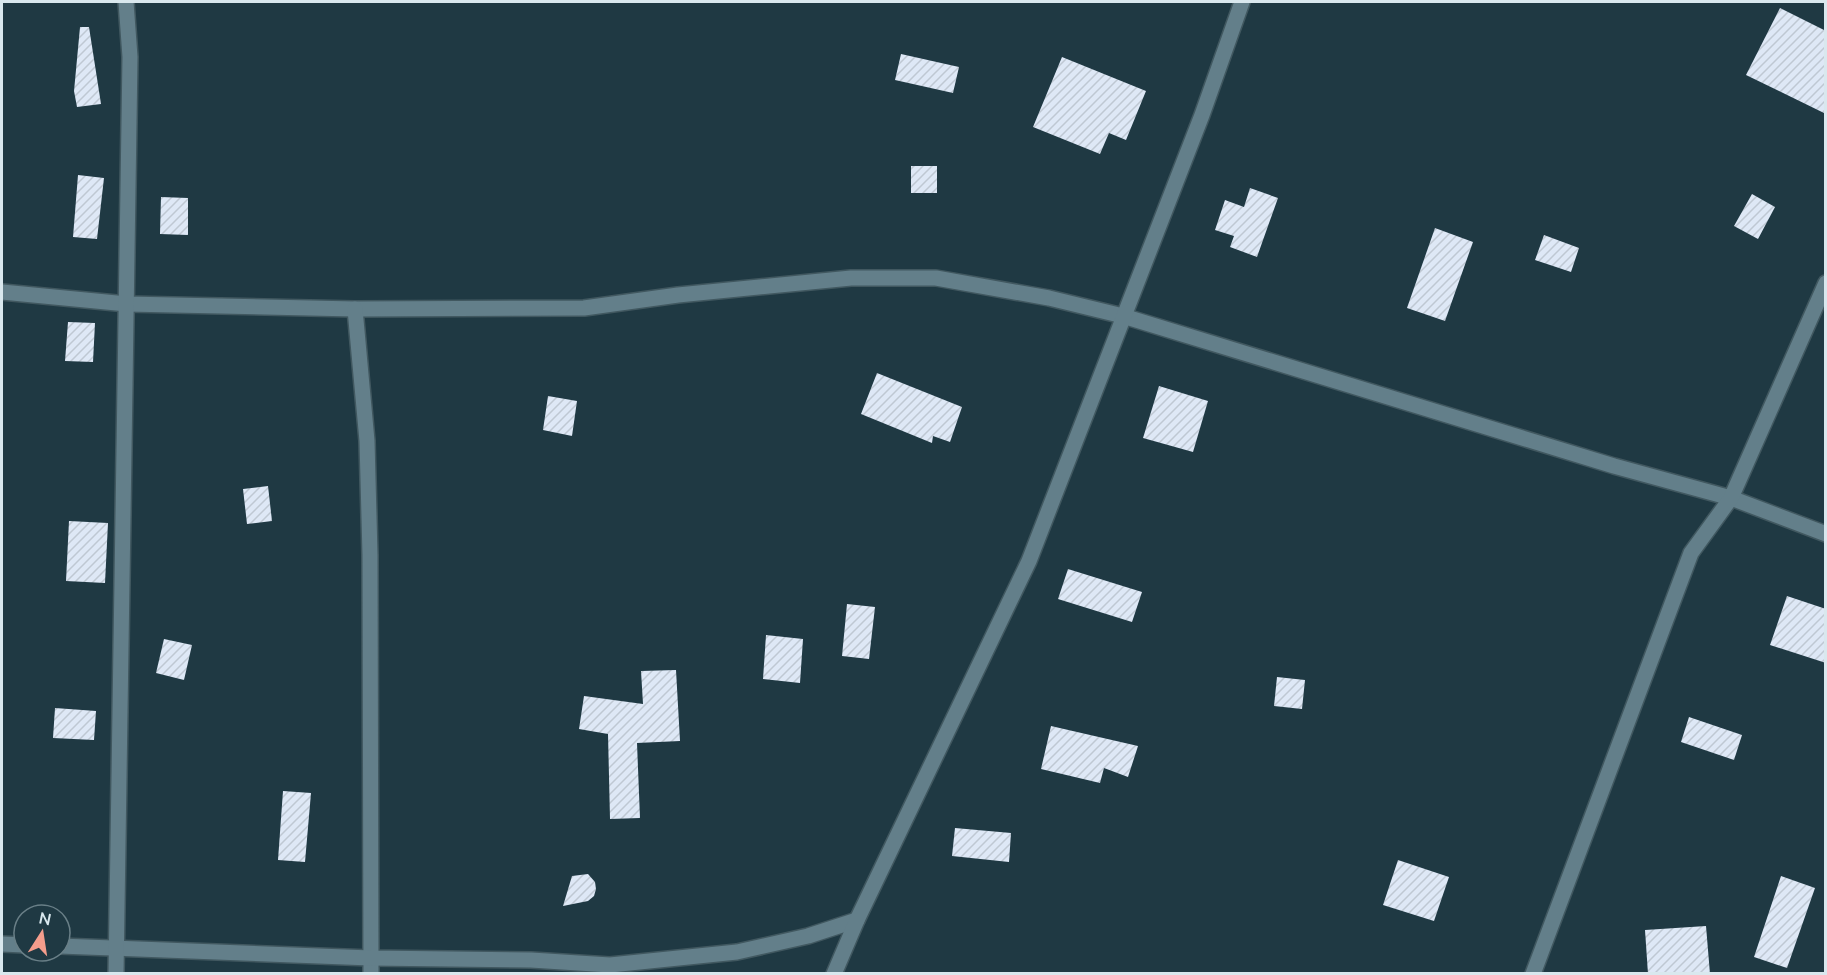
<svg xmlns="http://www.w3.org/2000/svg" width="1827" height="975" font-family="Mulish,sans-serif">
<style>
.building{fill:url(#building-hatch)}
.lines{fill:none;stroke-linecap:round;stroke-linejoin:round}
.minor-casing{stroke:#415860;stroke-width:18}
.minor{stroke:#637f8a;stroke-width:15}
</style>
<defs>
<pattern id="building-hatch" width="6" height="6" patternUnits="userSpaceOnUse" patternTransform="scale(1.5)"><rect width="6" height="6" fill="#dee8f6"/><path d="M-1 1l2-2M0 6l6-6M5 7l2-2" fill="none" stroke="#bfc8d3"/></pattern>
</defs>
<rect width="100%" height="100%" fill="#1f3943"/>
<g class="building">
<path d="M 1780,8 L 1826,31 L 1826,114 L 1746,75 Z"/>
<path d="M 80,27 L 89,27 L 101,104 L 77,107 L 74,91 Z"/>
<path d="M 901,54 L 959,67 L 953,93 L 895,80 Z"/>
<path d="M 1062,57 L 1146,91 L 1126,140 L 1109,133 L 1100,154 L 1033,127 Z"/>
<rect x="911" y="166" width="26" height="27"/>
<path d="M 78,175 L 104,178 L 97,239 L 73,237 Z"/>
<path d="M 1250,188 L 1278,198 L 1257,257 L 1230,247 L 1234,236 L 1215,230 L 1225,200 L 1244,207 Z"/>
<path d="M 1752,194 L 1775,207 L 1758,239 L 1734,226 Z"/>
<path d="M 161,197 L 188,198 L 188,235 L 160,234 Z"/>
<path d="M 1435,228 L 1473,242 L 1445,321 L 1407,308 Z"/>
<path d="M 1544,235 L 1579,248 L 1571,272 L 1535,260 Z"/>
<path d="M 68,322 L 95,323 L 93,362 L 65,361 Z"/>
<path d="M 877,373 L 962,407 L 950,442 L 933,436 L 932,443 L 861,414 Z"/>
<path d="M 1159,386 L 1208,401 L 1193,452 L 1143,438 Z"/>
<path d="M 548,396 L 577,401 L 572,436 L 543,430 Z"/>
<path d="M 268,486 L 272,521 L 247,524 L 243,489 Z"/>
<path d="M 69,521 L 108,523 L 105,583 L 66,581 Z"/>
<path d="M 1068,569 L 1142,592 L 1132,622 L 1058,599 Z"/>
<path d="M 1787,596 L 1826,609 L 1826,663 L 1770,645 Z"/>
<path d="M 847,604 L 875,607 L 869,659 L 842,656 Z"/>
<path d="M 766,635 L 803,639 L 800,683 L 763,679 Z"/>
<path d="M 164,639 L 192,645 L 184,680 L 156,673 Z"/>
<path d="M 676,670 L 680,741 L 637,743 L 640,818 L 610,819 L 608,734 L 579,729 L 584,696 L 643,704 L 641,671 Z"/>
<path d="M 1277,677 L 1305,680 L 1302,709 L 1274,706 Z"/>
<path d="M 55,708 L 96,711 L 94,740 L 53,738 Z"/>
<path d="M 1689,717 L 1742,735 L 1734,760 L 1681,742 Z"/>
<path d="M 1051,726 L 1138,746 L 1128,777 L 1104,768 L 1100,783 L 1041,769 Z"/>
<path d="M 283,791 L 311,793 L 305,862 L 278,860 Z"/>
<path d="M 955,828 L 1011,833 L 1009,862 L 952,856 Z"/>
<path d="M 1398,860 L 1449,877 L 1434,921 L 1383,905 Z"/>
<path d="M 588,874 L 595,882 L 596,889 L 594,896 L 588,901 L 563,906 L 572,876 Z"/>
<path d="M 1781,876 L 1815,888 L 1787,968 L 1754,957 Z"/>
<path d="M 1706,926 L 1710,974 L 1648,974 L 1645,930 Z"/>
</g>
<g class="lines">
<g class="minor-casing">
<g id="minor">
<path d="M 2,292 L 127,304 L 355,309 L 584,308 L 678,295 L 851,278 L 936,278 L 1049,298 L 1123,316 L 1614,466 L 1731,498 L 1826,534"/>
<path d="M 355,309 L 367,441 L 370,555 L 371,974"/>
<path d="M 2,944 L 24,945"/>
<path d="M 60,946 L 371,958 L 531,960 L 610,965 L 737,952 L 808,936 L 857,920"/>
<path d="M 116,974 L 130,57 L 126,2"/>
<path d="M 834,974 L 857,920 L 1029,561 L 1202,115 L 1242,2"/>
<path d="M 1533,974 L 1691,553 L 1731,498 L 1826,283"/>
</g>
</g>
<use href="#minor" class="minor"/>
</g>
<rect width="1827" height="975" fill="none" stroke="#d9e8ee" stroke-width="6"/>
<g transform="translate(42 933) rotate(12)"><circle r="28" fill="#1f3943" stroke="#697f87" stroke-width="1.5"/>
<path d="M0-4.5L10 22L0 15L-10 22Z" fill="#f49d8c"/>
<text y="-9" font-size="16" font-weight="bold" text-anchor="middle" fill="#d9e8ee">N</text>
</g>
</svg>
